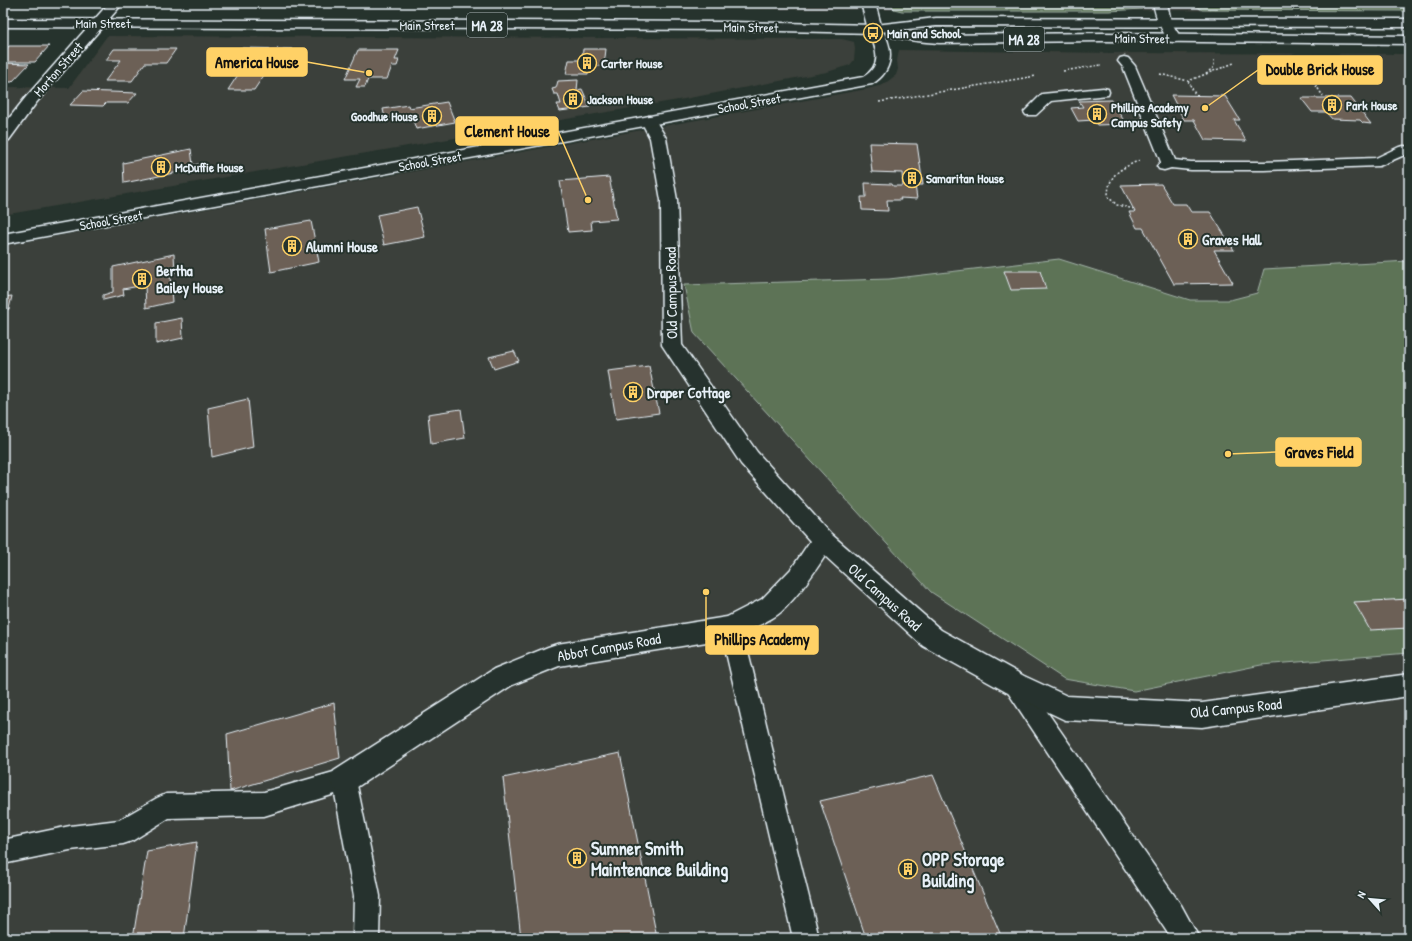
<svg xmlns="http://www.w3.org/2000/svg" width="1412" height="941" font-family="'Patrick Hand',sans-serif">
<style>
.built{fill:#3b403a}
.green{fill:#5d7357;stroke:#a2b2a8}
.building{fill:#6c6057;stroke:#e8f1f8}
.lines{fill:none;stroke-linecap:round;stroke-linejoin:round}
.service-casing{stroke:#e8f1f8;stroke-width:3}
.minor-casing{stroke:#e8f1f8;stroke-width:3}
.secondary-casing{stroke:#e8f1f8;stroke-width:3}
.primary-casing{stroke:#e8f1f8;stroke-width:3}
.path{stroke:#e8f1f8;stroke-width:1.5;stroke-dasharray:2 2;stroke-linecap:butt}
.service{fill:#26332d;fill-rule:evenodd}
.minor{fill:#26332d;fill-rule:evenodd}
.secondary{fill:#26332d;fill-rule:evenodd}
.primary{fill:#26332d;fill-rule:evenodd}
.labels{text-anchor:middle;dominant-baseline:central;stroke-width:4;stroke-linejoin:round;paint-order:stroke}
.far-street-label{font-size:13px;fill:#e8f1f8;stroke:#26332d}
.far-poi-label{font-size:13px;font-weight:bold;fill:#e8f1f8;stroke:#26332d;text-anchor:start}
.shield{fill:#26332d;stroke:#aeb8bb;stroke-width:1}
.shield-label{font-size:14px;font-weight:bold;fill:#e8f1f8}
.poi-label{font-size:15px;font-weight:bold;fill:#e8f1f8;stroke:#26332d;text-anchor:start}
.street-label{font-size:15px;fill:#e8f1f8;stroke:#26332d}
.near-poi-label{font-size:18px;font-weight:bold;fill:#e8f1f8;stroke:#26332d;text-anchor:start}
.leader{fill:none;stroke:#ffd166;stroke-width:1.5}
.callout-dot{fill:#ffd166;stroke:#26332d;stroke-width:1.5}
.callout{fill:#ffd166;stroke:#ffd166;stroke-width:1.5}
.callout-label{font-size:16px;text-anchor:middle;font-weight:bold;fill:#111}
</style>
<rect width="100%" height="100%" fill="#26332d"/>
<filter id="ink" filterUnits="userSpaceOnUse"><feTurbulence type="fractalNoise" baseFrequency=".025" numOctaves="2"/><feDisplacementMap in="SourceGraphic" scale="8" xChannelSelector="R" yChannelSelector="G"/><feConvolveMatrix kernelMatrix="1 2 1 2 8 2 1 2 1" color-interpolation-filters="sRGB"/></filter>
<g filter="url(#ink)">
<g class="built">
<path d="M 699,3 L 1409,3 L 1409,11 L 699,9 Z"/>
<path d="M 107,36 L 842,39 L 854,42 L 855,49 L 854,60 L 850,65 L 827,72 L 684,99 L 3,215 L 3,87 L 69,88 Z"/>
<path d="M 899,50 L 1111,53 L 1409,54 L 1409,938 L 3,938 L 3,246 L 867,89 L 883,85 L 896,75 L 898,69 L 897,61 Z"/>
</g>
<g class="green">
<path d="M 891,3 L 1142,3 L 1142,9 L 1109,11 L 902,11 L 894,9 Z"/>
<path d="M 1191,3 L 1409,3 L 1409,11 L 1202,10 Z"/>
<path d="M 1059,259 L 1190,300 L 1230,300 L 1257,293 L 1264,269 L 1409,261 L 1409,653 L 1261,665 L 1134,691 L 1064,679 L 931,592 L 694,333 L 684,285 L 889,279 Z"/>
</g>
<g class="building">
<path d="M 9,46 L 49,46 L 35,62 L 3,62 L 3,53 Z"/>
<path d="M 240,48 L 292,49 L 282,66 L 270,66 L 254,90 L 228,90 L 243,67 L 227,67 Z"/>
<path d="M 114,49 L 176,49 L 166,63 L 145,63 L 132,81 L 105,81 L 121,60 L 106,60 Z"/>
<path d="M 583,49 L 606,49 L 604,66 L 589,66 L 588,74 L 566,74 L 569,60 L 582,60 Z"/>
<path d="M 358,50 L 399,50 L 395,60 L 399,60 L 397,66 L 392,66 L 387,79 L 368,79 L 365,87 L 356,87 L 360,79 L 345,79 Z"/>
<path d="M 3,63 L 29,64 L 12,82 L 3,82 Z"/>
<path d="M 578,80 L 577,90 L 582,89 L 590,107 L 560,111 L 557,104 L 561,104 L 558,94 L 554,94 L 552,89 L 556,88 L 558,81 Z"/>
<path d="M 83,91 L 137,93 L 128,103 L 106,103 L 103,106 L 70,105 Z"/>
<path d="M 1171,95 L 1225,96 L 1240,120 L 1234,120 L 1246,141 L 1205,140 L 1194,120 L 1184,120 Z"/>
<path d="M 1301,98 L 1351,98 L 1371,124 L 1363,123 L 1360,120 L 1332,119 L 1326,112 L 1312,112 Z"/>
<path d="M 1111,100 L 1126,124 L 1097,125 L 1094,120 L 1078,121 L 1071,108 L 1083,107 L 1079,101 Z"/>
<path d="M 447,102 L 455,122 L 416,129 L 411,114 L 385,119 L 383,109 L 408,105 L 409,108 Z"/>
<path d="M 869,143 L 917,144 L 923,185 L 915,185 L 917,199 L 900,198 L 901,200 L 887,200 L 888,211 L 862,210 L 861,197 L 866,197 L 865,183 L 892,184 L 893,186 L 903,186 L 902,173 L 872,172 Z"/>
<path d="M 191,149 L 193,165 L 199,164 L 199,168 L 124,183 L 123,163 Z"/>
<path d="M 609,177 L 617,219 L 591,221 L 592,230 L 568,232 L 560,181 Z"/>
<path d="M 1161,184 L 1173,204 L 1186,204 L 1191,212 L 1210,212 L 1234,250 L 1214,250 L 1233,283 L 1174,284 L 1143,228 L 1137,228 L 1129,212 L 1135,212 L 1121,185 Z"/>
<path d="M 417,207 L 425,237 L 384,245 L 377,215 Z"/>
<path d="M 311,221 L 319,262 L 271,272 L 265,229 Z"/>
<path d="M 174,254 L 175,273 L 170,274 L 172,302 L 146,308 L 145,285 L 123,289 L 124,295 L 103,300 L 103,295 L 113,292 L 113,267 Z"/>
<path d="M 1004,271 L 1040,271 L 1046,289 L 1011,290 Z"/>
<path d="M 12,296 L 9,309 L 3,310 L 3,297 Z"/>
<path d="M 182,318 L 183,338 L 156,344 L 156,323 Z"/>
<path d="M 514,351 L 519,361 L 494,369 L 489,357 Z"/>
<path d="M 649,366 L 659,413 L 616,419 L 608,371 Z"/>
<path d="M 248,399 L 253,447 L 212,457 L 208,408 Z"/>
<path d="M 461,409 L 465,438 L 431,444 L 428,414 Z"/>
<path d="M 1409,599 L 1409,628 L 1370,630 L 1354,602 Z"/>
<path d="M 334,703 L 340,758 L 230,791 L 227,734 Z"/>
<path d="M 620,753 L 657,938 L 521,938 L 503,778 Z"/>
<path d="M 933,775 L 1002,938 L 866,938 L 820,801 Z"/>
<path d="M 197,842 L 184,938 L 133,938 L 147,851 Z"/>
</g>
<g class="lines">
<g class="service-casing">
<g id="service">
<path d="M 3,3 L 11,3 L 7,7 L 3,8 Z"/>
<path d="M 1124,57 L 1128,58 L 1135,66 L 1175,160 L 1191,162 L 1264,162 L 1376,158 L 1399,147 L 1404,146 L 1409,147 L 1409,153 L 1379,166 L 1264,170 L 1191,170 L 1171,168 L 1164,170 L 1159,169 L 1157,166 L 1161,162 L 1123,67 L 1118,61 L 1120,58 Z"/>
<path d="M 1103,88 L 1108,89 L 1109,92 L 1108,95 L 1051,101 L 1036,115 L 1026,115 L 1024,112 L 1042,94 Z"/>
<path d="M 731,618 L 739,621 L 742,627 L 819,938 L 793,938 L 720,627 L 723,621 Z"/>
<path d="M 1015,674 L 1023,677 L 1181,905 L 1199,938 L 1171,938 L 1007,691 L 1004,684 L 1007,677 Z"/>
<path d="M 344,769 L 352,772 L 356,780 L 380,896 L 379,938 L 353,938 L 354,896 L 335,794 L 264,816 L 169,818 L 132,841 L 123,844 L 70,850 L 3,864 L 3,840 L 70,826 L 119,820 L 157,798 L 166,794 L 264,792 Z"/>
</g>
</g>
<g class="minor-casing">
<g id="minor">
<path d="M 109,3 L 123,3 L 36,103 L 9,140 L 3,142 L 3,126 L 26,97 Z"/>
<path d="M 861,3 L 875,3 L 882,29 L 880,32 L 875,33 L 870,32 L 868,29 Z"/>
<path d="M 1153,3 L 1167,3 L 1171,22 L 1181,38 L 1179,41 L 1174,42 L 1169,41 C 1160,28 1156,18 1153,3 Z"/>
<path d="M 649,116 L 654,118 L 666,138 L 677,200 L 682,345 L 757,452 L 831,534 L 941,630 L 1024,676 L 1067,696 L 1202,703 L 1409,674 L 1409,696 L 1202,727 L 1065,720 L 1006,692 L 923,646 L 825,556 C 812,576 798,596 781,612 C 772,620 743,633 731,638 L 559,666 L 512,685 L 354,789 L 344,793 L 334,789 L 330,780 L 334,771 L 494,669 L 548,647 L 557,644 L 727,617 L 762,599 L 792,568 L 810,541 L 741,464 L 662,345 L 661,200 L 650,138 L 641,121 L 644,118 Z"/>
</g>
</g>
<g class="secondary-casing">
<path id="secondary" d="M 875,25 L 880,26 C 894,47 895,70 872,84 L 3,244 L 3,234 L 863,77 C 884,65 876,48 868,29 L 870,26 Z"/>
</g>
<g class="primary-casing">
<path id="primary" d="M 936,18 L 1409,19 L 1409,27 L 936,26 L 898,30 L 939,35 L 1102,33 L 1409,36 L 1409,44 L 1102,41 L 939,43 C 922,42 906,40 889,36 L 887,33 L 888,31 L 875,33 L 731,30 L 3,27 L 3,19 L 731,22 L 875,25 Z"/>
</g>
<g class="path">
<path d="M 1300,62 L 1323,96"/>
<path d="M 1063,71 L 1101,65"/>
<path d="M 1209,71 L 1214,67 L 1214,60"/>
<path d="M 1160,74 L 1188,81 L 1234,63"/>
<path d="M 1188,81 L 1195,94"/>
<path d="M 879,102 L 1036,76"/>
<path d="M 1134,209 L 1117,205 L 1108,197 C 1108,173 1121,169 1140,160"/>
</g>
<use href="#service" class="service"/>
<use href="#minor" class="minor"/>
<use href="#secondary" class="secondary"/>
<use href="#primary" class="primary"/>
</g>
</g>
<defs>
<g id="bus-ring" transform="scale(1)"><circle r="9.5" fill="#26332d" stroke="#ffd166" stroke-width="1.5"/><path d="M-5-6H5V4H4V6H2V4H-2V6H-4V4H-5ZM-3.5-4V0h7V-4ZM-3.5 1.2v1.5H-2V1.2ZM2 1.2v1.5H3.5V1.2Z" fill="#ffd166"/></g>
<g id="building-ring" transform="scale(1)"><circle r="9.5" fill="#26332d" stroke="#ffd166" stroke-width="1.5"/><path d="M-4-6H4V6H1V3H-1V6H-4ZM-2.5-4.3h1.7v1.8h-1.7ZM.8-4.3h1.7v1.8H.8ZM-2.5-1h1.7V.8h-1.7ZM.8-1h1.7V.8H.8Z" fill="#ffd166"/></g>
</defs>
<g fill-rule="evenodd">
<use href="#bus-ring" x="873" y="33"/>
<use href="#building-ring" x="587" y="63"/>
<use href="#building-ring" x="573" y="99"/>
<use href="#building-ring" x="1332" y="105"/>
<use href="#building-ring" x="1097" y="114"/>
<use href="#building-ring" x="432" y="116"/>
<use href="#building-ring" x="161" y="167"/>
<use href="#building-ring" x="912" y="178"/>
<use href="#building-ring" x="1188" y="239"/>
<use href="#building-ring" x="292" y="246"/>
<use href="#building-ring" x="142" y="279"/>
<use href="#building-ring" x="633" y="392"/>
<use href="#building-ring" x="577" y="858"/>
<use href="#building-ring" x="908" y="869"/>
</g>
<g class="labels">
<g class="far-street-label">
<text x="103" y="23">Main Street</text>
<text x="427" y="25">Main Street</text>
<text transform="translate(751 27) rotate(1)">Main Street</text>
<text transform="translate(1142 38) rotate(1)">Main Street</text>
<text transform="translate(58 69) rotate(-49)">Morton Street</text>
<text transform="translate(749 103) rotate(-10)">School Street</text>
<text transform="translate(430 161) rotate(-10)">School Street</text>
<text transform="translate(111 220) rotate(-10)">School Street</text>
</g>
<g class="far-poi-label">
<text x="887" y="33">Main and School</text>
<text x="601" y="63">Carter House</text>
<text x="587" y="99">Jackson House</text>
<text x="1346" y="105">Park House</text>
<text x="1111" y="107">Phillips Academy<tspan x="1111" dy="15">Campus Safety</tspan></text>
<text x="418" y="116" text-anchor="end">Goodhue House</text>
<text x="175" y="167">McDuffie House</text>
<text x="926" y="178">Samaritan House</text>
</g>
<g class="shield">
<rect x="467" y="13" width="40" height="24" rx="3"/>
<rect x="1004" y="27" width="40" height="24" rx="3"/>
</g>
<g class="shield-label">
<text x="487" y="25">MA 28</text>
<text x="1024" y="39">MA 28</text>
</g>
<g class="poi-label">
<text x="1202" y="239">Graves Hall</text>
<text x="306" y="246">Alumni House</text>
<text x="156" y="270">Bertha<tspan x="156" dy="17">Bailey House</tspan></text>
<text x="647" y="392">Draper Cottage</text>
</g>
<g class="street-label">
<text transform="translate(671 293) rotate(-91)">Old Campus Road</text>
<text transform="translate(885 597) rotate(42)">Old Campus Road</text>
<text transform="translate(609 647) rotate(-10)">Abbot Campus Road</text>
<text transform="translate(1236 708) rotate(-6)">Old Campus Road</text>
</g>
<g class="near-poi-label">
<text x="591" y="848">Sumner Smith<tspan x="591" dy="21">Maintenance Building</tspan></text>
<text x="922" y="859">OPP Storage<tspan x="922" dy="21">Building</tspan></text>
</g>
</g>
<path class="leader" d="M369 73L307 62M1205 108L1258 70M588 200L558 131M1228 454L1276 452M706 592L706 640"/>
<g class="callout-dot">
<circle cx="369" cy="73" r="4"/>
<circle cx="1205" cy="108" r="4"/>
<circle cx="588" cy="200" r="4"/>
<circle cx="1228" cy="454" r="4"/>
<circle cx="706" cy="592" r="4"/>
</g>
<g class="callout">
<rect x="207" y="48" width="100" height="28" rx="4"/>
<rect x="1258" y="56" width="124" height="28" rx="4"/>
<rect x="456" y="117" width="102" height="28" rx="4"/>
<rect x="1276" y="438" width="85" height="28" rx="4"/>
<rect x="706" y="626" width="112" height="28" rx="4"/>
</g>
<g class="callout-label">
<text x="257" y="68">America House</text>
<text x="1320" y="75">Double Brick House</text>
<text x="507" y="137">Clement House</text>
<text x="1319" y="458">Graves Field</text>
<text x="762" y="645">Phillips Academy</text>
</g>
<rect width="1412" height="941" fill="none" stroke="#26332d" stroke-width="16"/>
<rect x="8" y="8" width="1396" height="925" fill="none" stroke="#e8f1f8" stroke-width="1.5" filter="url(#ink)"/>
<g transform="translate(1370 899) rotate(297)" stroke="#26332d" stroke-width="3" paint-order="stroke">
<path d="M0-3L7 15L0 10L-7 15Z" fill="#e8f1f8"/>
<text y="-6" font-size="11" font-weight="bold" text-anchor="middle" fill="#e8f1f8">N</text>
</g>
</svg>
